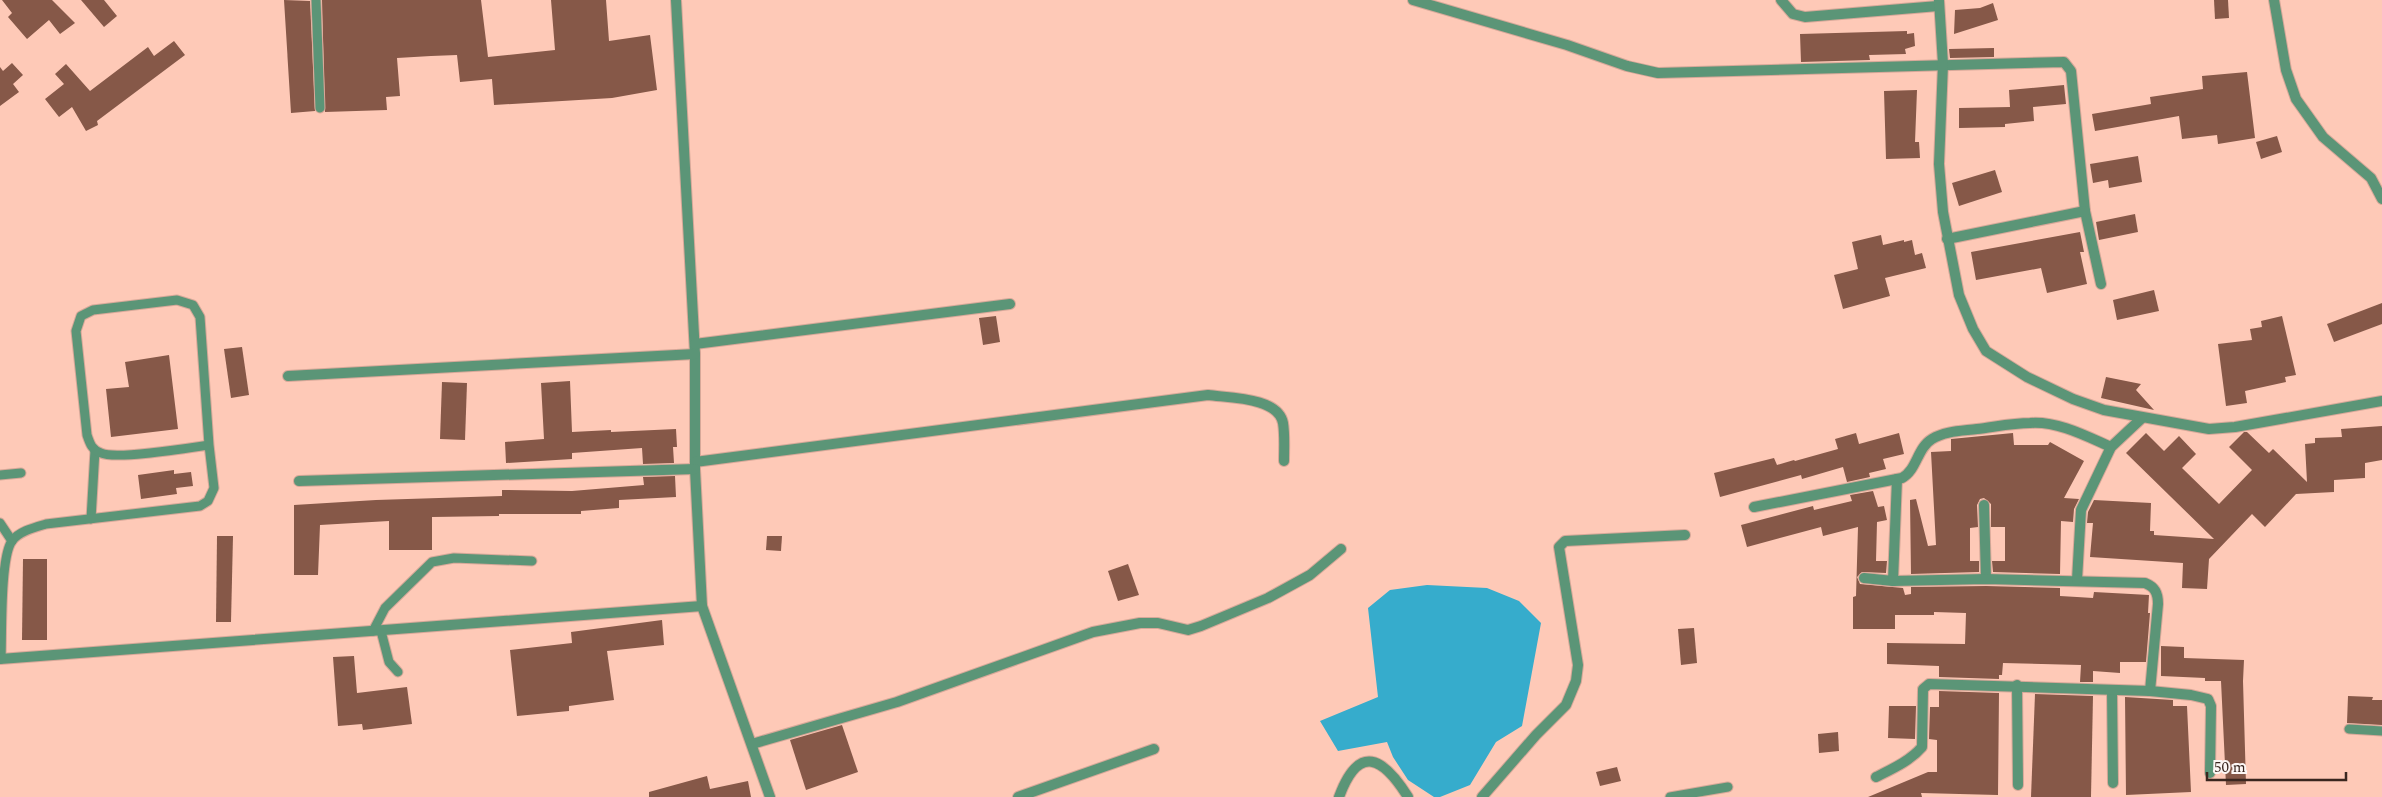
<svg xmlns="http://www.w3.org/2000/svg" width="2382" height="797" font-family="Spectral,serif">
<style>
.water{fill:#36accc}
.building{fill:#865848}
.lines{fill:none;stroke-linecap:round;stroke-linejoin:round}
.service-casing{stroke:#d7a899;stroke-width:11}
.minor-casing{stroke:#d7a899;stroke-width:12}
.service{stroke:#5b9577;stroke-width:9}
.minor{stroke:#5b9577;stroke-width:10}
</style>
<rect width="100%" height="100%" fill="#fec9b7"/>
<path class="water" d="M 1427,585 L 1487,588 L 1519,601 L 1541,623 L 1522,726 L 1496,742 L 1470,785 L 1440,797 L 1434,797 L 1408,780 L 1393,757 L 1387,742 L 1338,751 L 1320,721 L 1378,697 L 1368,608 L 1390,590 Z"/>
<g class="building">
<path d="M 2,0 L 52,0 L 75,23 L 60,34 L 49,20 L 27,39 L 8,17 L 12,13 Z"/>
<path d="M 81,0 L 104,0 L 117,16 L 104,27 Z"/>
<path d="M 284,0 L 310,1 L 315,111 L 291,113 Z"/>
<path d="M 322,0 L 481,0 L 488,57 L 555,50 L 551,0 L 606,0 L 609,41 L 650,35 L 657,90 L 612,98 L 494,105 L 492,79 L 460,82 L 457,55 L 431,56 L 397,58 L 400,96 L 386,97 L 387,110 L 325,112 Z"/>
<path d="M 2214,0 L 2228,0 L 2229,18 L 2215,19 Z"/>
<path d="M 1993,3 L 1998,20 L 1954,34 L 1955,10 L 1980,8 Z"/>
<path d="M 1907,31 L 1907,34 L 1914,33 L 1915,46 L 1905,49 L 1906,54 L 1869,55 L 1870,60 L 1801,62 L 1800,34 Z"/>
<path d="M 174,41 L 185,55 L 97,121 L 98,125 L 86,131 L 72,107 L 59,117 L 45,99 L 64,84 L 55,74 L 66,64 L 90,91 L 148,47 L 154,56 Z"/>
<path d="M 1994,48 L 1994,57 L 1950,58 L 1949,49 Z"/>
<path d="M 12,63 L 23,75 L 13,84 L 19,92 L 0,106 L 0,67 L 3,71 Z"/>
<path d="M 2247,72 L 2255,138 L 2218,144 L 2217,135 L 2182,139 L 2179,116 L 2095,131 L 2092,114 L 2151,104 L 2150,97 L 2203,89 L 2202,76 Z"/>
<path d="M 2064,85 L 2066,104 L 2033,107 L 2034,121 L 2005,124 L 2005,127 L 1959,128 L 1959,108 L 2010,107 L 2009,90 Z"/>
<path d="M 1917,90 L 1915,142 L 1919,142 L 1920,158 L 1886,159 L 1884,91 Z"/>
<path d="M 2277,136 L 2282,152 L 2261,159 L 2256,142 Z"/>
<path d="M 2138,156 L 2142,182 L 2109,188 L 2108,180 L 2093,183 L 2090,164 Z"/>
<path d="M 1995,170 L 2002,192 L 1959,206 L 1952,183 Z"/>
<path d="M 2135,214 L 2138,232 L 2099,240 L 2096,222 Z"/>
<path d="M 2080,232 L 2084,252 L 2080,252 L 2087,284 L 2047,293 L 2041,268 L 1976,280 L 1971,252 Z"/>
<path d="M 1881,235 L 1883,245 L 1904,240 L 1904,242 L 1912,240 L 1915,255 L 1922,253 L 1926,268 L 1885,278 L 1890,296 L 1843,309 L 1834,275 L 1858,269 L 1852,242 Z"/>
<path d="M 2154,290 L 2159,311 L 2117,320 L 2113,300 Z"/>
<path d="M 2382,303 L 2382,324 L 2334,342 L 2327,324 Z"/>
<path d="M 996,316 L 1000,342 L 983,345 L 979,318 Z"/>
<path d="M 2282,316 L 2296,375 L 2285,377 L 2286,382 L 2245,391 L 2247,403 L 2226,406 L 2218,344 L 2252,340 L 2250,329 L 2262,327 L 2261,321 Z"/>
<path d="M 242,347 L 249,395 L 231,398 L 224,349 Z"/>
<path d="M 169,355 L 178,429 L 111,437 L 106,389 L 129,387 L 125,362 Z"/>
<path d="M 2106,377 L 2141,384 L 2136,390 L 2154,410 L 2101,398 Z"/>
<path d="M 570,381 L 572,432 L 611,430 L 611,432 L 676,429 L 677,447 L 673,447 L 674,463 L 643,464 L 642,448 L 572,453 L 572,459 L 506,463 L 505,442 L 544,439 L 541,383 Z"/>
<path d="M 442,382 L 467,383 L 465,440 L 440,439 Z"/>
<path d="M 2382,426 L 2382,460 L 2365,463 L 2365,478 L 2334,480 L 2334,492 L 2296,494 L 2265,527 L 2252,514 L 2209,559 L 2207,589 L 2182,588 L 2183,563 L 2090,557 L 2093,523 L 2087,523 L 2088,512 L 2094,500 L 2151,503 L 2150,531 L 2154,531 L 2154,535 L 2214,539 L 2126,453 L 2146,433 L 2164,451 L 2179,436 L 2196,454 L 2182,468 L 2219,504 L 2252,470 L 2229,447 L 2244,432 L 2247,432 L 2269,453 L 2273,449 L 2307,482 L 2305,444 L 2315,443 L 2315,438 L 2342,437 L 2341,429 Z"/>
<path d="M 1856,433 L 1859,444 L 1899,433 L 1904,454 L 1883,459 L 1886,469 L 1869,473 L 1870,477 L 1847,482 L 1843,467 L 1802,479 L 1801,475 L 1720,497 L 1714,473 L 1774,458 L 1777,465 L 1794,460 L 1795,461 L 1838,449 L 1835,439 Z"/>
<path d="M 2013,433 L 2014,445 L 2048,445 L 2050,442 L 2084,461 L 2064,498 L 2079,499 L 2074,509 L 2073,522 L 2061,521 L 2060,574 L 1993,572 L 1992,561 L 2005,561 L 2005,527 L 1991,527 L 1991,504 L 1984,498 L 1980,499 L 1977,505 L 1978,527 L 1970,528 L 1970,561 L 1979,561 L 1979,572 L 1911,574 L 1910,500 L 1916,499 L 1928,546 L 1936,545 L 1931,452 L 1951,451 L 1951,439 Z"/>
<path d="M 174,470 L 174,474 L 191,472 L 193,486 L 176,488 L 177,494 L 141,499 L 138,475 Z"/>
<path d="M 675,476 L 676,497 L 619,500 L 619,508 L 581,511 L 581,514 L 499,514 L 499,516 L 432,517 L 432,550 L 389,550 L 389,521 L 320,525 L 318,575 L 294,575 L 294,505 L 376,500 L 502,496 L 502,490 L 572,491 L 644,485 L 643,477 Z"/>
<path d="M 1873,491 L 1878,507 L 1884,506 L 1887,520 L 1877,522 L 1876,561 L 1887,561 L 1886,573 L 1862,572 L 1857,577 L 1860,584 L 1903,588 L 1905,595 L 1911,594 L 1911,587 L 1986,586 L 2060,588 L 2060,596 L 2077,597 L 2093,598 L 2094,592 L 2149,595 L 2148,613 L 2150,613 L 2146,662 L 2120,662 L 2120,673 L 2093,671 L 2093,682 L 2080,682 L 2081,665 L 2003,663 L 2002,675 L 1999,675 L 1999,679 L 1939,677 L 1939,666 L 1887,664 L 1887,643 L 1965,644 L 1966,613 L 1934,612 L 1934,615 L 1895,615 L 1895,629 L 1853,629 L 1853,597 L 1856,596 L 1858,527 L 1823,536 L 1821,527 L 1747,547 L 1741,525 L 1813,506 L 1814,510 L 1852,501 L 1850,495 Z"/>
<path d="M 217,536 L 233,536 L 231,622 L 216,622 Z"/>
<path d="M 767,536 L 782,536 L 781,551 L 766,550 Z"/>
<path d="M 23,559 L 47,559 L 47,640 L 22,640 Z"/>
<path d="M 1128,564 L 1139,595 L 1118,601 L 1108,571 Z"/>
<path d="M 662,620 L 664,645 L 607,651 L 614,700 L 569,706 L 569,711 L 517,716 L 510,650 L 572,643 L 571,632 Z"/>
<path d="M 1694,628 L 1697,663 L 1681,665 L 1678,629 Z"/>
<path d="M 2161,646 L 2184,647 L 2184,658 L 2244,660 L 2243,681 L 2246,784 L 2226,785 L 2221,681 L 2205,681 L 2205,678 L 2161,676 Z"/>
<path d="M 354,656 L 357,693 L 407,687 L 412,724 L 363,730 L 362,724 L 338,726 L 333,657 Z"/>
<path d="M 1939,691 L 1999,693 L 1998,795 L 1921,793 L 1922,797 L 1868,797 L 1928,772 L 1937,772 L 1937,740 L 1929,739 L 1930,707 L 1939,707 Z"/>
<path d="M 2035,694 L 2093,696 L 2091,797 L 2031,797 Z"/>
<path d="M 2348,696 L 2373,697 L 2372,700 L 2382,700 L 2382,725 L 2347,723 Z"/>
<path d="M 2125,697 L 2173,700 L 2173,706 L 2187,706 L 2191,792 L 2126,795 Z"/>
<path d="M 1889,706 L 1916,706 L 1915,739 L 1888,738 Z"/>
<path d="M 842,725 L 858,772 L 806,790 L 790,740 Z"/>
<path d="M 1838,732 L 1839,751 L 1819,753 L 1818,734 Z"/>
<path d="M 1617,767 L 1621,781 L 1600,786 L 1596,772 Z"/>
<path d="M 707,776 L 710,789 L 748,781 L 751,797 L 649,797 L 649,792 Z"/>
</g>
<g class="lines">
<g class="service-casing">
<g id="service">
<path d="M 316,0 L 320,108"/>
<path d="M 0,475 L 21,473"/>
<path d="M 91,519 L 95,450"/>
<path d="M 0,523 L 12,541"/>
<path d="M 373,631 L 385,608 L 432,562 L 454,558 L 532,561"/>
<path d="M 381,631 L 389,662 L 398,672"/>
<path d="M 1,659 C 2,635 0,557 12,541 C 19,531 36,527 46,524 L 200,506 L 208,501 L 214,488 L 209,445 L 200,317 L 193,305 L 177,300 L 93,310 L 81,316 L 76,331 L 87,435 C 90,444 92,450 101,453 C 116,460 188,448 209,445"/>
<path d="M 2349,729 L 2382,731"/>
<path d="M 1670,797 L 1728,787"/>
</g>
</g>
<g class="minor-casing">
<g id="minor">
<path d="M 676,0 L 695,354 L 695,469 L 702,606 L 770,797"/>
<path d="M 1413,0 L 1567,45 L 1627,66 L 1658,73 L 2064,62 L 2071,71 L 2085,211 L 2101,284"/>
<path d="M 1781,0 L 1793,14 L 1805,17 L 1938,6"/>
<path d="M 1939,0 L 1943,64 L 1939,164 L 1943,212 L 1959,295 L 1973,329 L 1986,351 L 2027,377 L 2073,399 L 2104,410 L 2209,429 L 2235,427 L 2382,401"/>
<path d="M 2274,0 L 2286,70 L 2296,99 L 2323,137 L 2371,178 L 2382,199"/>
<path d="M 1947,239 L 2085,211"/>
<path d="M 695,344 L 1010,304"/>
<path d="M 288,376 L 695,354"/>
<path d="M 695,462 L 1208,395 C 1229,398 1278,397 1283,423 C 1285,435 1284,449 1284,461"/>
<path d="M 299,481 L 695,469"/>
<path d="M 1984,505 L 1986,579"/>
<path d="M 1754,507 L 1902,478 C 1917,470 1917,448 1932,439 C 1945,431 1962,431 1977,429 C 1994,427 2013,423 2030,423 C 2058,421 2086,436 2111,447"/>
<path d="M 1864,578 L 1893,581 L 1986,579 L 2145,583 C 2155,587 2158,593 2158,604 L 2150,691"/>
<path d="M 2077,580 L 2081,510 L 2111,447 L 2142,418"/>
<path d="M 1893,581 L 1897,479"/>
<path d="M 0,659 L 702,606"/>
<path d="M 2017,685 L 2018,785"/>
<path d="M 2112,690 L 2113,783"/>
<path d="M 752,744 L 897,702 L 1093,632 L 1140,623 L 1158,623 L 1188,630 L 1201,626 L 1268,598 L 1310,575 L 1341,549"/>
<path d="M 1876,777 C 1892,769 1910,761 1922,747 L 1923,689 L 1929,684 L 2150,691 L 2191,695 L 2208,699 L 2211,706 L 2210,773"/>
<path d="M 1018,797 L 1154,749"/>
<path d="M 1339,797 C 1359,743 1383,757 1408,797"/>
<path d="M 1482,797 L 1536,735 L 1566,705 L 1576,681 L 1578,665 L 1559,547 L 1565,541 L 1685,535"/>
</g>
</g>
<use href="#service" class="service"/>
<use href="#minor" class="minor"/>
</g>
<path d="M2207 772v8h139v-8" fill="none" stroke="#3a261f" stroke-width="2.5"/>
<text x="2214" y="772" font-size="15" fill="#3a261f" stroke="#fcf6f4" stroke-width="4" paint-order="stroke">50 m</text>
</svg>
